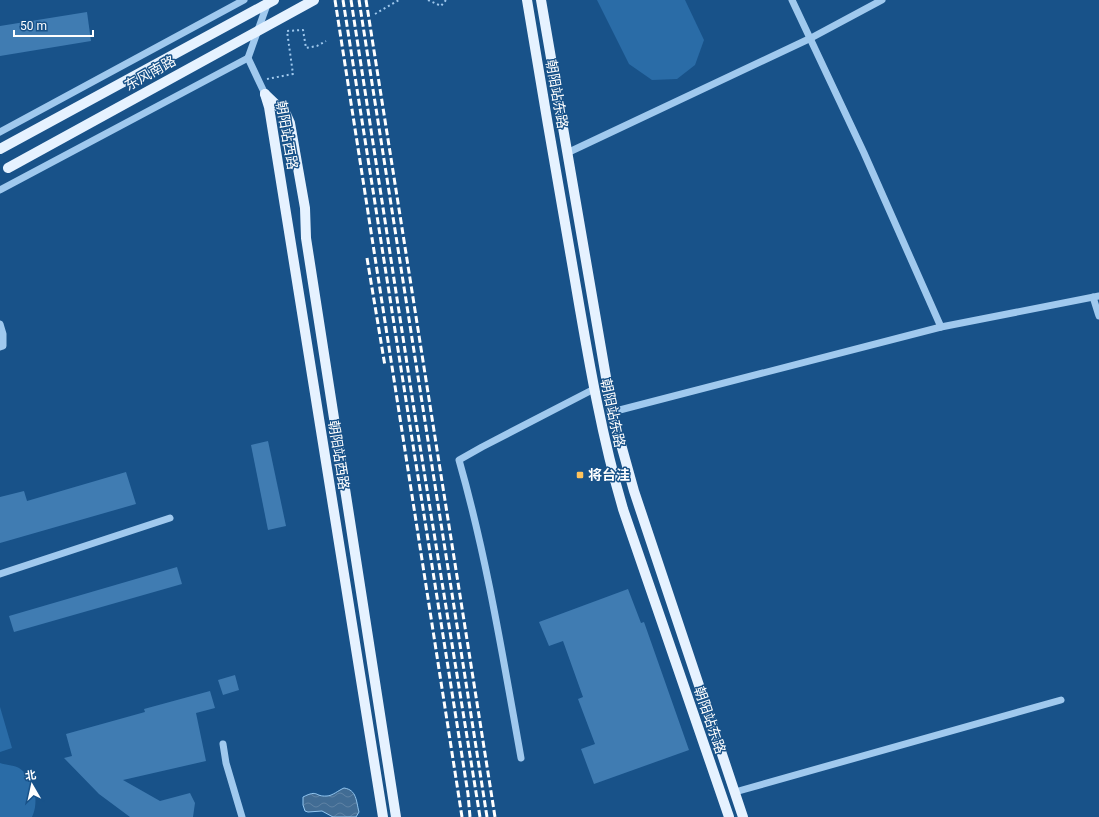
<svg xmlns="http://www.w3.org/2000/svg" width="1099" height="817" font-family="Roboto,'Noto Sans SC',sans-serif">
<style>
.garden{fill:#2a6ca7}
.water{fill:url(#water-waves);stroke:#92c6f0}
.building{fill:#407cb2}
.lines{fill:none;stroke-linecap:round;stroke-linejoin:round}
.path{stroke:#a0c9ee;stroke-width:2;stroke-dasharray:2 3;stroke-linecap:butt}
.minor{stroke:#a0c9ee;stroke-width:7}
.major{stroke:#e6f2ff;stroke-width:10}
.rail{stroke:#fff;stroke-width:3;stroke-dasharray:7 3;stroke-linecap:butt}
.major-bridge{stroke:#e6f2ff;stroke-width:10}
.poi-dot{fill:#ffc35c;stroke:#185289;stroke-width:1.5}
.labels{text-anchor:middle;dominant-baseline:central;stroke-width:3;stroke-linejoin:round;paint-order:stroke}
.street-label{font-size:14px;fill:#fff;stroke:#185289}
.poi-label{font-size:14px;font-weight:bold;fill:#fff;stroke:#185289;text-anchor:start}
</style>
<defs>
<pattern id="water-waves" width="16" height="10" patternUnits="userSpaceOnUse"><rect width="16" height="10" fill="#416c94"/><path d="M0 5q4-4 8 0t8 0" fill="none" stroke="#5e82a4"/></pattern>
</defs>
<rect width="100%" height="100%" fill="#185289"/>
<g class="garden">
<path d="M 597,0 L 685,0 L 704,40 L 695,65 L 677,79 L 652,80 L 629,64 Z"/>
<path d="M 0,707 L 12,748 L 0,752 Z"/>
<path d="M 0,763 C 6,765 14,765 19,768 C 34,778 40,801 32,817 L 0,817 Z"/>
</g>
<path class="water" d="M 344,788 C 357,790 356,801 359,812 L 356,817 L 333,817 L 322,811 L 308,812 L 305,811 L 303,805 L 303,797 C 319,789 314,797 327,796 C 332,796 339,790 344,788 Z"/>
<g class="building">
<path d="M 87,12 L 91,41 L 0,56 L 0,26 Z"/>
<path d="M 268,441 L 286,526 L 268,530 L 251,445 Z"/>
<path d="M 126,472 L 136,504 L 0,543 L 0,497 L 24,491 L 27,501 Z"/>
<path d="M 177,567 L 182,584 L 14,632 L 9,616 Z"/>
<path d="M 628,589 L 641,623 L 644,622 L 689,750 L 594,784 L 581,749 L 595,744 L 578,699 L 583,697 L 563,641 L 549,646 L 539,622 Z"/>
<path d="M 235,675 L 239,690 L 223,695 L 218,680 Z"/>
<path d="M 210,691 L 215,708 L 196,713 L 206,761 L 123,780 L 160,801 L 190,793 L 195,803 L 193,817 L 130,817 L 99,794 L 64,758 L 72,756 L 66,734 L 145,712 L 144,709 Z"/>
</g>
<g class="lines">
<g class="path">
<path d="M 428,0 L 441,6 L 446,0"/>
<path d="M 375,14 L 399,0"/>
<path d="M 267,79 L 293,74 L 287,31 L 303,30 L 306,48 L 317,46 L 326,41"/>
</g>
<g class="minor">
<path d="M 792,0 L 864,153 L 941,327"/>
<path d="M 265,94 L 248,58 L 268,2"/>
<path d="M 0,132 L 244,0"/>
<path d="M 567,153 L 811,38 L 882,0"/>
<path d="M 0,190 L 248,58"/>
<path d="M 1093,297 L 1099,316"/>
<path d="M 0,324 L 3,334 L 3,346 L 0,347"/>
<path d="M 612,412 L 941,327 L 1099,296"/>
<path d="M 0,574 L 170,518"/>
<path d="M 223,744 L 226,763 L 242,817"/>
<path d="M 521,758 C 503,658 487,558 459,460 L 482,447 L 594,389"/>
<path d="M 735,792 L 1061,700"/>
</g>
<g class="major">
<path d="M 527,0 C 542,90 557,179 573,269 C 587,350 600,431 623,509 L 729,817"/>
<path d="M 541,0 L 612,412 L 634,491 L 743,817"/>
<path d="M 265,94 L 286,114 L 290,123 L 305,208 L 306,238 L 396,817"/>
<path d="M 265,94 L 269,107 L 383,817"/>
</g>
<g class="rail">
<path d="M 335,0 L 462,817"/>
<path d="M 343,0 L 468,794 L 470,817"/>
<path d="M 351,0 L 414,409 L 480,817"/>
<path d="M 359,0 L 487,817"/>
<path d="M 366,0 L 495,817"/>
<path d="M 367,258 L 385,366"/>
</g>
<g class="major-bridge">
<path d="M 0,149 L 274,0"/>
<path d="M 8,168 L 314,0"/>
</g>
</g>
<rect class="poi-dot" x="576" y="471" width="8" height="8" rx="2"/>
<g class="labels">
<g class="street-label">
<text transform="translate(150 73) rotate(-29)">东风南路</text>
<text transform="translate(557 94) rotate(80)">朝阳站东路</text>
<text transform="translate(287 135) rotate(80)">朝阳站西路</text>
<text transform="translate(613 413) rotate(78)">朝阳站东路</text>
<text transform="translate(339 455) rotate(81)">朝阳站西路</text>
<text transform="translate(710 720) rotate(71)">朝阳站东路</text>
</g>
<g class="poi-label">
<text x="588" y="475">将台洼</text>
</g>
</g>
<g transform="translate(32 785) rotate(351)" stroke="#185289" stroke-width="3" paint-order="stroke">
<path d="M0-3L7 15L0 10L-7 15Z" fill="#ffffff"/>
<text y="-6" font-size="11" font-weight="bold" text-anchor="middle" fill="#ffffff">北</text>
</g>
<path d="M14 30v6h79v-6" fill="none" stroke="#ffffff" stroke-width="2"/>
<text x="20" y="30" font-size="12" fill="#ffffff" stroke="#185289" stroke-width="3" paint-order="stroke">50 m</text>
</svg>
